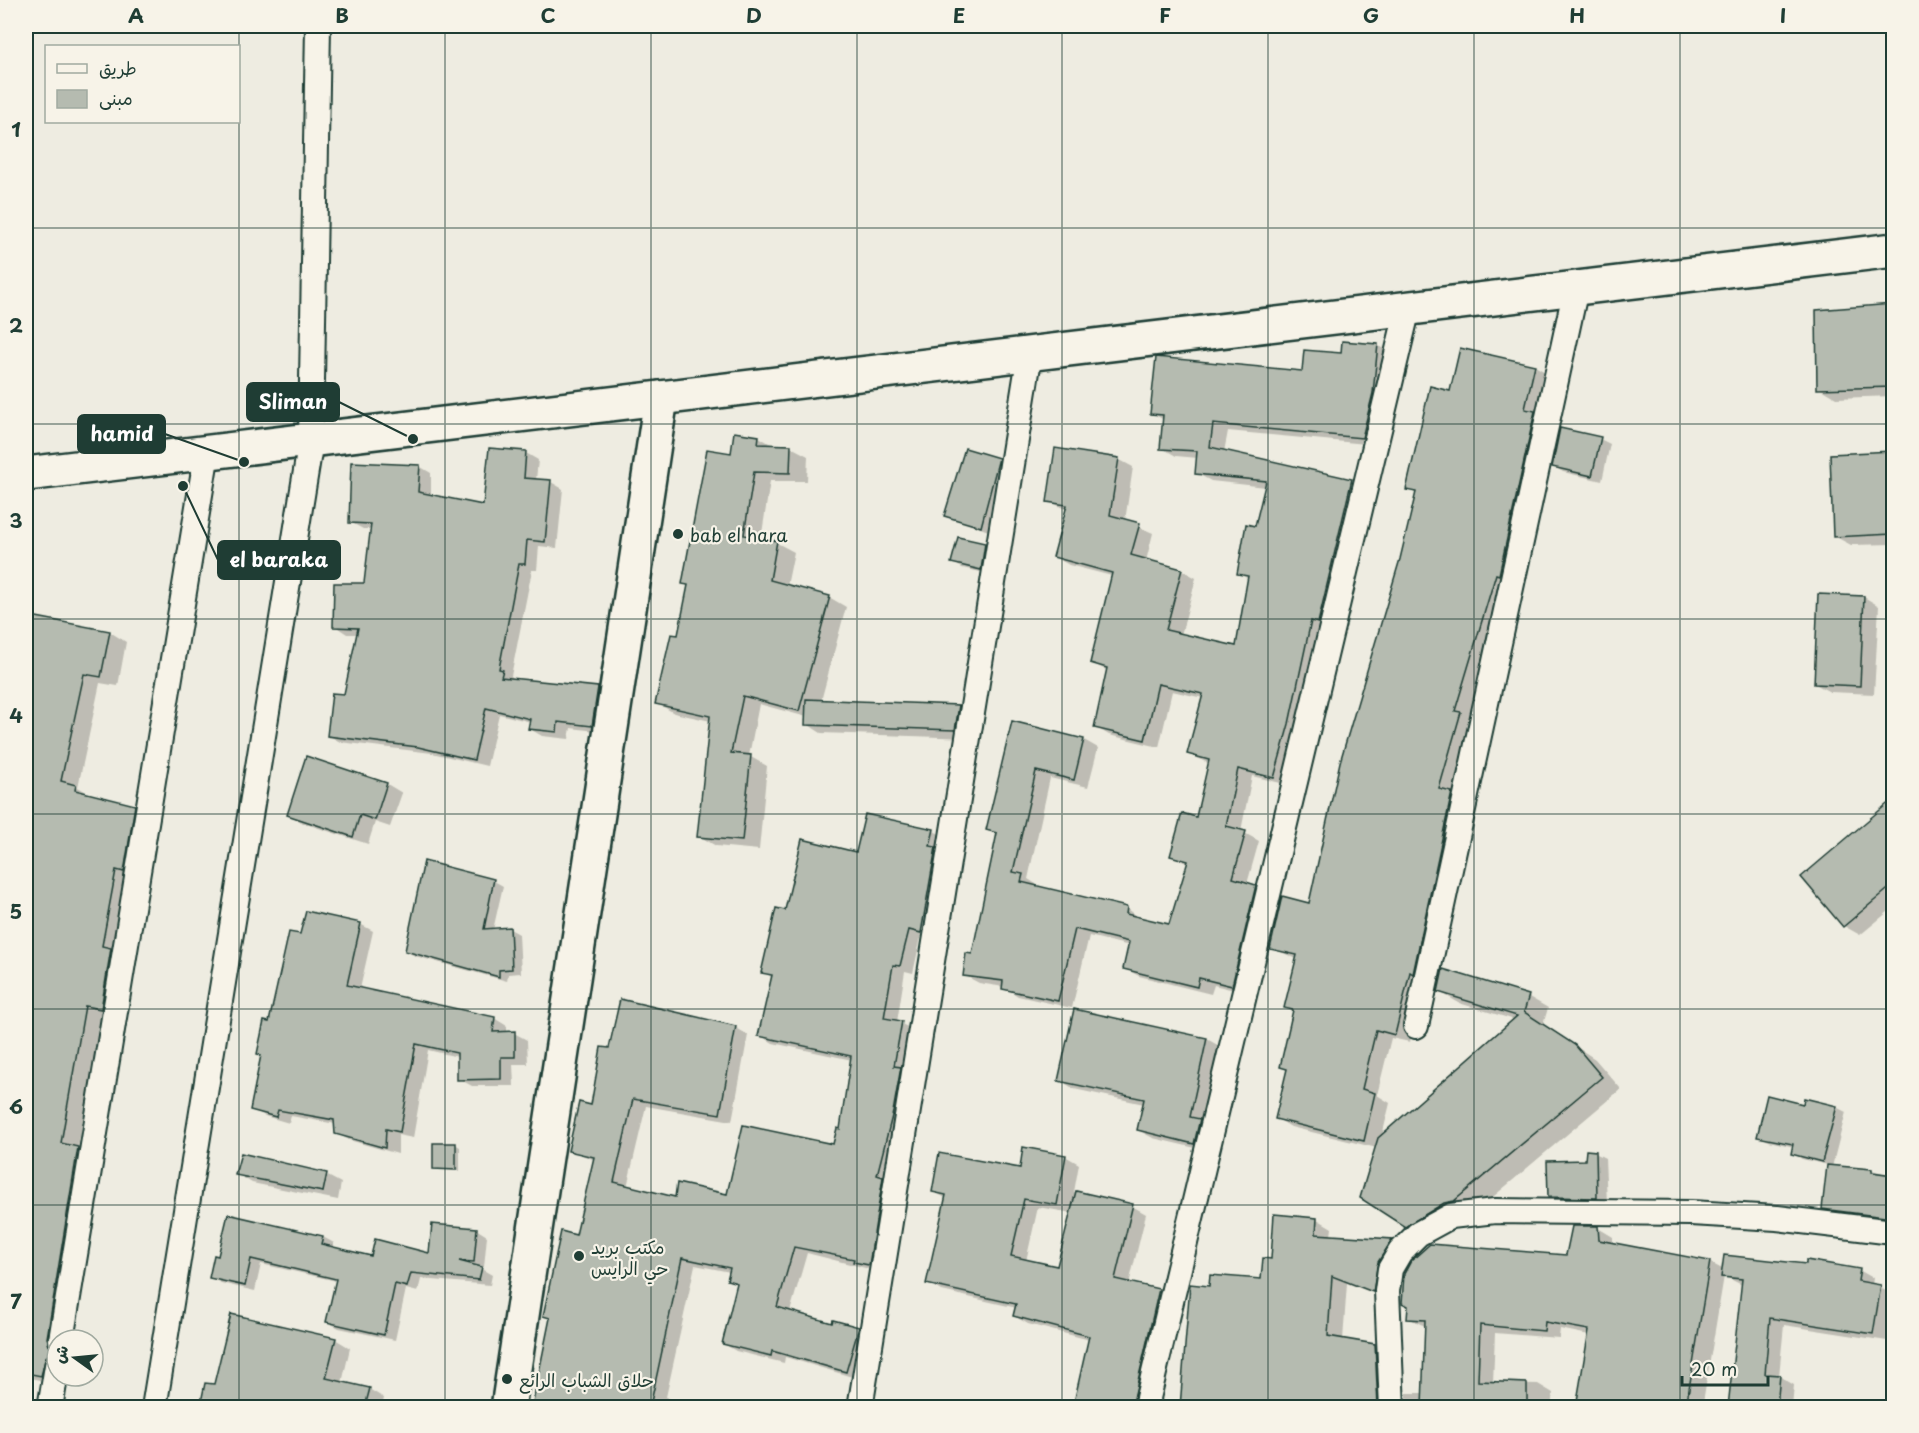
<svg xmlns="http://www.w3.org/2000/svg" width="1919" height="1433" font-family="'Playpen Sans','Playpen Sans Arabic',sans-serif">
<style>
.shadow{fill:#0003;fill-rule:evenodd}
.building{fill:#b5bbb0;stroke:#1f3d34;stroke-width:1.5}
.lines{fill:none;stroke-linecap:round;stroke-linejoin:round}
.street-casing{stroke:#1f3d34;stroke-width:28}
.secondary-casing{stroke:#1f3d34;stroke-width:38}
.street{stroke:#f7f3e8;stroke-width:24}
.secondary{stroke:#f7f3e8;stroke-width:33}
.grid{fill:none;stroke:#1f3d34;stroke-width:1.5;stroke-opacity:0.55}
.poi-dot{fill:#1f3d34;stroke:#f7f3e8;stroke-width:2}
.labels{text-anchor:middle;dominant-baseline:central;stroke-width:4.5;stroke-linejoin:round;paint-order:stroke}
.poi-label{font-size:18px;fill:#1f3d34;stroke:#f7f3e8;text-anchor:start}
.leader{fill:none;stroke:#1f3d34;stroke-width:2}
.callout-dot{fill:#1f3d34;stroke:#f7f3e8;stroke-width:2}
.callout{fill:#1f3d34;stroke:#1f3d34;stroke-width:2}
.callout-label{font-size:20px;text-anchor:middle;font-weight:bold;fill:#fff}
.neatline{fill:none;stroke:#1f3d34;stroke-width:2}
.grid-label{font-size:20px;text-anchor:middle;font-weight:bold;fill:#1f3d34}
</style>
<rect width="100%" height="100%" fill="#eeece1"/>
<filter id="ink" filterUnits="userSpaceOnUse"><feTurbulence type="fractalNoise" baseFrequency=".0167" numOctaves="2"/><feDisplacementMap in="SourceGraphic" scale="12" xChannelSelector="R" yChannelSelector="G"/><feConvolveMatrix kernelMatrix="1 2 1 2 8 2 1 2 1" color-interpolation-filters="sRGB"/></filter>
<g filter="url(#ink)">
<g class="shadow">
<path d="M 1894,306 L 1894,396 L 1836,398 L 1819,388 L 1818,311 Z"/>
<path d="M 1377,345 L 1392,354 L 1377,445 L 1228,431 L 1224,452 L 1352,481 L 1366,489 L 1289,785 L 1252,776 L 1241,831 L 1259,841 L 1247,884 L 1269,894 L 1246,993 L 1214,985 L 1211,994 L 1139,976 L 1124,968 L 1130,946 L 1089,936 L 1072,1008 L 1018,996 L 1004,987 L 979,983 L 964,975 L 973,956 L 998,835 L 988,829 L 1013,723 L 1084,740 L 1098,748 L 1088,787 L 1050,778 L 1028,879 L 1036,884 L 1036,887 L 1127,909 L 1140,919 L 1170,926 L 1188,864 L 1172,856 L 1197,819 L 1210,764 L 1188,754 L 1203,698 L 1172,691 L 1159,747 L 1109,735 L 1095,727 L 1108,671 L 1092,663 L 1112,576 L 1069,565 L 1055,557 L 1067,510 L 1049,501 L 1118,459 L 1133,467 L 1125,521 L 1153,533 L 1146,561 L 1182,570 L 1196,578 L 1181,635 L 1237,648 L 1249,579 L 1239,574 L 1257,528 L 1266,487 L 1211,481 L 1196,473 L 1198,458 L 1176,456 L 1162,448 L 1164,420 L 1152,413 L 1304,373 L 1342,355 Z"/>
<path d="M 1535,366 L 1550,375 L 1511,581 L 1470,719 L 1475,722 L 1410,1042 L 1391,1038 L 1377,1095 L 1390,1103 L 1382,1136 L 1515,1020 L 1459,1003 L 1440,992 L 1444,970 L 1529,997 L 1548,1008 L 1543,1025 L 1595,1059 L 1621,1089 L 1475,1212 L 1426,1237 L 1406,1225 L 1377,1148 L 1291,1127 L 1276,1118 L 1288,1071 L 1281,1067 L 1294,1012 L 1285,1007 L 1297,959 L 1272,948 L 1311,904 L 1417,494 L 1407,489 L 1451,393 Z"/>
<path d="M 759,437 L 774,446 L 791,447 L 808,456 L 807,481 L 770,481 L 761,540 L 777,543 L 794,552 L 787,586 L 829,597 L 846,607 L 821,701 L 958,706 L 973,715 L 970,738 L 821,733 L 807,724 L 807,717 L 759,704 L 749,756 L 767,766 L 759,850 L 716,846 L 699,836 L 711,721 L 674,713 L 657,703 L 679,637 L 689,587 L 683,583 L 732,454 Z"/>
<path d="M 1600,439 L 1610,444 L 1602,481 L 1563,472 L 1553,466 Z"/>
<path d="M 526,453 L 538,460 L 536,480 L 551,482 L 563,489 L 557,548 L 539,546 L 537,570 L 532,570 L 511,676 L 514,679 L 598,688 L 610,695 L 605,732 L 571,728 L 569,739 L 542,736 L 530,729 L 531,722 L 499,714 L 487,766 L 432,753 L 340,742 L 328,735 L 345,696 L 359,634 L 347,634 L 335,626 L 365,585 L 372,529 L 363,529 L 350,522 L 419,466 L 431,473 L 431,496 L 485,507 Z"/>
<path d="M 1894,453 L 1894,544 L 1851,545 L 1834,536 L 1831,455 Z"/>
<path d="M 998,459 L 1008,465 L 991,532 L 946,515 Z"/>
<path d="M 984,545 L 994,550 L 990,574 L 962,568 L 953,562 Z"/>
<path d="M 1864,597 L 1879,606 L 1874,694 L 1830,692 L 1815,684 Z"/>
<path d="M 26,617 L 110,632 L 126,642 L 118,686 L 100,683 L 78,787 L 93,796 L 134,806 L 150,816 L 117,1018 L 102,1015 L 78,1148 L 94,1158 L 57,1340 L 57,1384 L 26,1377 Z"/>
<path d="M 307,758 L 387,784 L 402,793 L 390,827 L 375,822 L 368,844 L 303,823 L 288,814 Z"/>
<path d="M 1894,801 L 1894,907 L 1860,935 L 1844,926 L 1803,877 Z"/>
<path d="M 934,831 L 946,838 L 934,939 L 921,937 L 913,973 L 905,971 L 897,1022 L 914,1030 L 881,1272 L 807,1253 L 790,1312 L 833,1325 L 858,1329 L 871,1336 L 859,1379 L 785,1357 L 784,1363 L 736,1351 L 724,1344 L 738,1285 L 728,1279 L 730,1272 L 695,1265 L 666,1397 L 677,1404 L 677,1408 L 533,1408 L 551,1319 L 544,1315 L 577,1236 L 595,1160 L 569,1150 L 592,1107 L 610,1050 L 735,1027 L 748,1035 L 732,1121 L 646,1106 L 627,1187 L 676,1198 L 728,1196 L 834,1146 L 841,1131 L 852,1060 L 773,1043 L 760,1035 L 773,978 L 763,972 L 786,912 L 857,854 Z"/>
<path d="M 494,881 L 503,886 L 493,930 L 510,929 L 519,934 L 521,973 L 508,974 L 507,981 L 415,956 L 406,951 Z"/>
<path d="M 360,924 L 373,931 L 360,989 L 494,1018 L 507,1026 L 507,1033 L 514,1033 L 527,1040 L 528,1064 L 513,1064 L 514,1086 L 472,1086 L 459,1079 L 458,1057 L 428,1050 L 413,1138 L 398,1135 L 398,1154 L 349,1140 L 336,1133 L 336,1124 L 291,1116 L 289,1123 L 265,1116 L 252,1109 L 262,1056 L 258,1054 L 301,936 Z"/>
<path d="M 1207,1039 L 1221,1047 L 1208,1151 L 1153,1138 L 1138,1130 L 1144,1104 L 1074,1089 L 1060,1080 Z"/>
<path d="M 1804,1105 L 1836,1107 L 1846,1112 L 1832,1167 L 1872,1170 L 1894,1176 L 1894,1222 L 1836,1216 L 1824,1208 L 1828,1165 L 1802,1159 L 1793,1153 L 1794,1147 L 1769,1141 L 1759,1136 Z"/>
<path d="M 455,1144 L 460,1147 L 460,1171 L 434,1169 Z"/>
<path d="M 1595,1153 L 1605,1158 L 1607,1203 L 1559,1202 L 1549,1196 Z"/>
<path d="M 1065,1156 L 1079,1164 L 1074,1192 L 1132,1206 L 1146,1214 L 1129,1284 L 1159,1291 L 1173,1299 L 1148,1408 L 1062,1408 L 1064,1400 L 1076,1403 L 1090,1340 L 1028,1324 L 1014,1316 L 1017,1308 L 942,1291 L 928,1283 L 947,1199 L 933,1191 ZM 1038,1207 L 1072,1213 L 1058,1268 L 1026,1261 Z"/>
<path d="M 237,1174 L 326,1175 L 341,1183 L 338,1200 L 252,1183 Z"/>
<path d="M 229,1216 L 323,1237 L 334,1243 L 332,1248 L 372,1258 L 430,1255 L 476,1229 L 487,1236 L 484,1267 L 478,1267 L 492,1275 L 490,1285 L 421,1279 L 418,1292 L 406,1289 L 395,1340 L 339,1328 L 328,1322 L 337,1281 L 261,1264 L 255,1291 L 221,1283 L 210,1277 L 219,1258 Z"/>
<path d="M 1317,1219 L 1332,1228 L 1331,1236 L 1392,1241 L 1407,1249 L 1388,1299 L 1347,1283 L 1343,1340 L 1374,1345 L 1390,1354 L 1392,1408 L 1185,1408 L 1194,1286 L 1211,1287 L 1262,1280 L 1272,1260 ZM 1387,1246 L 1390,1246 L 1375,1269 L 1372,1268 Z"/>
<path d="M 1598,1228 L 1613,1237 L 1613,1244 L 1709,1262 L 1724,1270 L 1859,1270 L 1873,1278 L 1872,1285 L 1894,1294 L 1887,1341 L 1784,1325 L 1779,1376 L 1794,1385 L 1792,1408 L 1730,1408 L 1742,1285 L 1724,1276 L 1702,1408 L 1577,1408 L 1589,1335 L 1560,1329 L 1559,1338 L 1495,1333 L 1493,1383 L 1538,1384 L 1553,1393 L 1551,1408 L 1407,1408 L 1407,1393 L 1424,1393 L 1427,1327 L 1408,1318 L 1567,1257 Z"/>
<path d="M 335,1339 L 350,1348 L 342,1383 L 369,1389 L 384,1398 L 382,1408 L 201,1408 L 206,1384 L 215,1386 Z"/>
</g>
<g class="building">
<path d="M 1893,304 L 1893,387 L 1817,389 L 1816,310 Z"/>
<path d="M 1342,341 L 1378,344 L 1373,393 L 1362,438 L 1213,424 L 1210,447 L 1352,479 L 1318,623 L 1311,621 L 1289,724 L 1274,778 L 1238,769 L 1226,826 L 1246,831 L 1233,878 L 1256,885 L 1232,986 L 1199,978 L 1197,987 L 1123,969 L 1129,942 L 1075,929 L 1058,1001 L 1002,989 L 1003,981 L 963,976 L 966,953 L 972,954 L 997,833 L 986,830 L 1012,721 L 1084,739 L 1074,780 L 1036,771 L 1013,872 L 1023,874 L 1021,882 L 1127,907 L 1126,914 L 1169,924 L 1188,861 L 1170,856 L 1182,813 L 1196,817 L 1209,760 L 1187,754 L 1203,694 L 1158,684 L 1145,740 L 1094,728 L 1107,668 L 1090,663 L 1112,573 L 1053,557 L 1067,505 L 1047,502 L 1055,448 L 1119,458 L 1110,515 L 1140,523 L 1131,555 L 1182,569 L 1166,630 L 1236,646 L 1248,576 L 1237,574 L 1246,524 L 1255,526 L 1266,481 L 1195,474 L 1197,451 L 1160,449 L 1163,415 L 1150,414 L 1156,357 L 1302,371 L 1304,350 L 1341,353 Z"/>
<path d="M 1460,348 L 1535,365 L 1525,409 L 1535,411 L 1499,575 L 1496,574 L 1455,711 L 1461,712 L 1439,789 L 1452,792 L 1413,974 L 1410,972 L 1395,1035 L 1376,1030 L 1362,1089 L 1375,1093 L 1364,1141 L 1275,1119 L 1287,1069 L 1280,1067 L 1293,1010 L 1284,1008 L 1297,955 L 1270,949 L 1282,896 L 1309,903 L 1340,762 L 1400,559 L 1416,492 L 1406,490 L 1430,386 L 1450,391 Z"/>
<path d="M 1560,428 L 1601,437 L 1592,476 L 1552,467 Z"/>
<path d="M 734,432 L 759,436 L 758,444 L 791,445 L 790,473 L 754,472 L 744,535 L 777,541 L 770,580 L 830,596 L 799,711 L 743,696 L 731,753 L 751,755 L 742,841 L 697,837 L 710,716 L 655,704 L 671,634 L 678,635 L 688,585 L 682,584 L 707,449 L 731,453 Z"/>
<path d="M 489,448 L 526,451 L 524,478 L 551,480 L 545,542 L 527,540 L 525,564 L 519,564 L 499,669 L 503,670 L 501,677 L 598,687 L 592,726 L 558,722 L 557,732 L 528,729 L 530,719 L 486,708 L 474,760 L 418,747 L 327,736 L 332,693 L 344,694 L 358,628 L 333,627 L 334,583 L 364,583 L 371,524 L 349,523 L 351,462 L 420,465 L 418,492 L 483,505 Z"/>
<path d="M 965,448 L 999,458 L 981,527 L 944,516 Z"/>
<path d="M 1893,451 L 1893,534 L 1833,537 L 1830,454 Z"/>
<path d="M 958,537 L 985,543 L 981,570 L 951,563 Z"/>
<path d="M 1818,594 L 1864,596 L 1860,686 L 1814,684 Z"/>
<path d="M 26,615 L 110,631 L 101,677 L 84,674 L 61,781 L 76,785 L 75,790 L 135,805 L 124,872 L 116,870 L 102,946 L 111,948 L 101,1009 L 85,1006 L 61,1143 L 78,1147 L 47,1338 L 52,1351 L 46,1357 L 41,1376 L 26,1373 Z"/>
<path d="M 806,699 L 959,705 L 955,730 L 805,725 Z"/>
<path d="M 306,756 L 387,783 L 375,820 L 360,815 L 353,837 L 287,815 Z"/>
<path d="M 1893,799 L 1893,885 L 1843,927 L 1801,877 Z"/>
<path d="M 865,814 L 934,829 L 930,846 L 936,847 L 921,933 L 909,930 L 900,966 L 893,965 L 884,1018 L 902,1021 L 894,1066 L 901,1067 L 893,1112 L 877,1175 L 883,1177 L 869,1265 L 853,1262 L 854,1259 L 794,1247 L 777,1307 L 832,1323 L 833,1320 L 859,1327 L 846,1372 L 772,1351 L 771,1356 L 722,1344 L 737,1283 L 727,1280 L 730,1268 L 682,1258 L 650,1407 L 532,1407 L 550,1318 L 543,1316 L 561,1231 L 576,1235 L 594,1157 L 568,1151 L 579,1102 L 591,1105 L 601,1047 L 609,1048 L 620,999 L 736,1026 L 720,1114 L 633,1099 L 614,1182 L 675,1197 L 677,1183 L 727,1194 L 743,1125 L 833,1144 L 837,1128 L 840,1129 L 851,1056 L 758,1036 L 772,975 L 761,973 L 776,908 L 785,910 L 802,839 L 856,852 Z"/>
<path d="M 424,861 L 494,879 L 484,929 L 510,927 L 512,969 L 499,970 L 499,977 L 405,951 Z"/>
<path d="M 306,911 L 361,923 L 347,985 L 495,1017 L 493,1032 L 515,1031 L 515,1057 L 501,1057 L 501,1079 L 457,1080 L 457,1053 L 416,1044 L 400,1132 L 386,1129 L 385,1148 L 335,1134 L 334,1120 L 278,1110 L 276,1117 L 250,1110 L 261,1055 L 257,1054 L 264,1021 L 269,1022 L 289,932 L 300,934 Z"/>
<path d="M 1443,969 L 1529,995 L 1524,1012 L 1575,1045 L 1602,1077 L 1454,1201 L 1444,1203 L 1405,1227 L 1360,1198 L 1378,1138 L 1517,1016 L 1438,992 Z"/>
<path d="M 1074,1009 L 1207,1038 L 1190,1117 L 1200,1119 L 1194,1144 L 1137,1130 L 1144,1099 L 1058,1081 Z"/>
<path d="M 1767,1095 L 1803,1104 L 1804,1098 L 1837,1106 L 1822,1162 L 1791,1154 L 1793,1144 L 1757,1137 Z"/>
<path d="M 433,1143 L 456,1143 L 456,1170 L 433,1169 Z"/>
<path d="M 1023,1147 L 1066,1155 L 1057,1205 L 1024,1199 L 1011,1256 L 1057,1266 L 1076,1191 L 1133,1204 L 1115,1279 L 1159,1289 L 1132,1407 L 1073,1407 L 1089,1336 L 1013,1316 L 1016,1304 L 926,1284 L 946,1195 L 932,1192 L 939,1153 L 1020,1168 Z"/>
<path d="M 1586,1150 L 1596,1151 L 1597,1198 L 1548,1197 L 1547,1161 L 1585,1160 Z"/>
<path d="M 241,1153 L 327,1173 L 323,1192 L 235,1175 Z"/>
<path d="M 1827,1165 L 1872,1169 L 1872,1172 L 1893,1175 L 1893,1218 L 1822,1209 Z"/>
<path d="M 228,1214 L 323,1236 L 321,1244 L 371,1256 L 375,1239 L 429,1253 L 432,1224 L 477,1228 L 474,1262 L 459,1261 L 482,1267 L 479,1280 L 411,1273 L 407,1287 L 395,1284 L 384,1335 L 326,1322 L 336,1279 L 251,1259 L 245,1286 L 209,1278 L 214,1255 L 218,1256 Z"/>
<path d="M 1274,1214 L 1317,1218 L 1316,1234 L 1393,1239 L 1378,1262 L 1373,1292 L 1332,1276 L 1328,1336 L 1375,1344 L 1378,1407 L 1180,1407 L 1190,1284 L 1209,1286 L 1210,1275 L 1261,1279 L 1263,1258 L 1271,1259 Z"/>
<path d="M 1572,1226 L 1598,1226 L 1599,1240 L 1710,1261 L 1686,1407 L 1619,1407 L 1577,1401 L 1589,1330 L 1545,1322 L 1544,1331 L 1480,1325 L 1478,1381 L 1527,1383 L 1527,1407 L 1422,1407 L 1425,1320 L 1407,1319 L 1408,1306 L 1402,1303 L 1404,1274 L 1411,1261 L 1430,1244 L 1566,1255 Z"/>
<path d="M 1724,1255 L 1806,1264 L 1806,1260 L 1860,1269 L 1858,1281 L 1881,1285 L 1873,1334 L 1770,1318 L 1765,1374 L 1780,1375 L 1777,1407 L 1728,1407 L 1742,1279 L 1721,1277 Z"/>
<path d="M 231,1314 L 336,1338 L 326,1378 L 370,1388 L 365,1407 L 200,1407 L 205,1383 L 214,1384 Z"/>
</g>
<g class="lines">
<g class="street-casing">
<g id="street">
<path d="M 1416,1026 L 1576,288"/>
<path d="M 61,1340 L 207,452"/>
<path d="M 50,1408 L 57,1366"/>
<path d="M 154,1408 L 311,440 L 318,26"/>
<path d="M 860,1408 L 1030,353"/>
<path d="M 1149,1408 L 1148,1398 L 1408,308"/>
<path d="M 1392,1408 L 1387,1291 L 1390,1269 L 1400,1252 L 1418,1234 L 1451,1216 L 1495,1211 L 1691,1213 L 1777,1218 L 1893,1232"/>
</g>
</g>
<g class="secondary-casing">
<g id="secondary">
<path d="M 26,474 L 1894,250"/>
<path d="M 508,1408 L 661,398"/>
</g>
</g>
<use href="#street" class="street"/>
<use href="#secondary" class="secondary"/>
</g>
</g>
<path class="grid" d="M 239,26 L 239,1408M 445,26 L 445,1408M 651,26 L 651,1408M 857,26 L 857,1408M 1062,26 L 1062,1408M 1268,26 L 1268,1408M 1474,26 L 1474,1408M 1680,26 L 1680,1408M 26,228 L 1894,228M 26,424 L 1894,424M 26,619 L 1894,619M 26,814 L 1894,814M 26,1009 L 1894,1009M 26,1205 L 1894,1205"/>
<g class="poi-dot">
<circle cx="678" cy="534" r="6"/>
<circle cx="579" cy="1256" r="6"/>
<circle cx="507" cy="1379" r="6"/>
</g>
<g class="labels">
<g class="poi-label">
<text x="690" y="534">bab el hara</text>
<text x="591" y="1246">مكتب بريد<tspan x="591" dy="21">حي الرايس</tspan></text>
<text x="519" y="1379">حلاق الشباب الرائع</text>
</g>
</g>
<path class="leader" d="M413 439L339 402M244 462L165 434M183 486L218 560"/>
<g class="callout-dot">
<circle cx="413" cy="439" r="6"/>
<circle cx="244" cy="462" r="6"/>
<circle cx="183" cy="486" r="6"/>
</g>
<g class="callout">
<rect x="247" y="383" width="92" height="38" rx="6"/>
<rect x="78" y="415" width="87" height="38" rx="6"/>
<rect x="218" y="541" width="122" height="38" rx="6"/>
</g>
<g class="callout-label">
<text x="293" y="409">Sliman</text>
<text x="122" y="441">hamid</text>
<text x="279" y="567">el baraka</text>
</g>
<rect width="1919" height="1433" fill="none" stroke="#f7f3e8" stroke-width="66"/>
<rect x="45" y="45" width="195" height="78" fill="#f7f3e8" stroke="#a1aaa0" stroke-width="1.5"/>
<rect x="57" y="64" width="30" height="9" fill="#f7f3e8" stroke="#a1aaa0" stroke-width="1.5"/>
<text x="99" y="75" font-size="18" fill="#1f3d34">طريق</text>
<rect x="57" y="90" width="30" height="18" fill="#b5bbb0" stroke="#a1aaa0" stroke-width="1.5"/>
<text x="99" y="105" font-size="18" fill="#1f3d34">مبنى</text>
<g transform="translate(75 1358) rotate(285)"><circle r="28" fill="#f7f3e8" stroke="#a1aaa0" stroke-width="1.5"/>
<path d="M0-4.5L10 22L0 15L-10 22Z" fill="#1f3d34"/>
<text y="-9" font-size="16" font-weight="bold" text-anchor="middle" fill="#1f3d34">ش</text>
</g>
<path d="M1682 1376v9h86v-9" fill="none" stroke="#1f3d34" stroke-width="3"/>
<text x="1691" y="1376" font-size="18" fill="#1f3d34" stroke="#f7f3e8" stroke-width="4.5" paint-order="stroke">20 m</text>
<rect x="33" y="33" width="1853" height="1367" class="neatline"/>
<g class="grid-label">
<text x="136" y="23">A</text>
<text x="342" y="23">B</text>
<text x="548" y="23">C</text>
<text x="754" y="23">D</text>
<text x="959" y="23">E</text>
<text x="1165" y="23">F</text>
<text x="1371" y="23">G</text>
<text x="1577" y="23">H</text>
<text x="1783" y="23">I</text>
<text x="16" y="137">1</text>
<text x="16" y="333">2</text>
<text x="16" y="528">3</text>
<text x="16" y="723">4</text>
<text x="16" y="919">5</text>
<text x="16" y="1114">6</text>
<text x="16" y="1309">7</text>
</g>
</svg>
